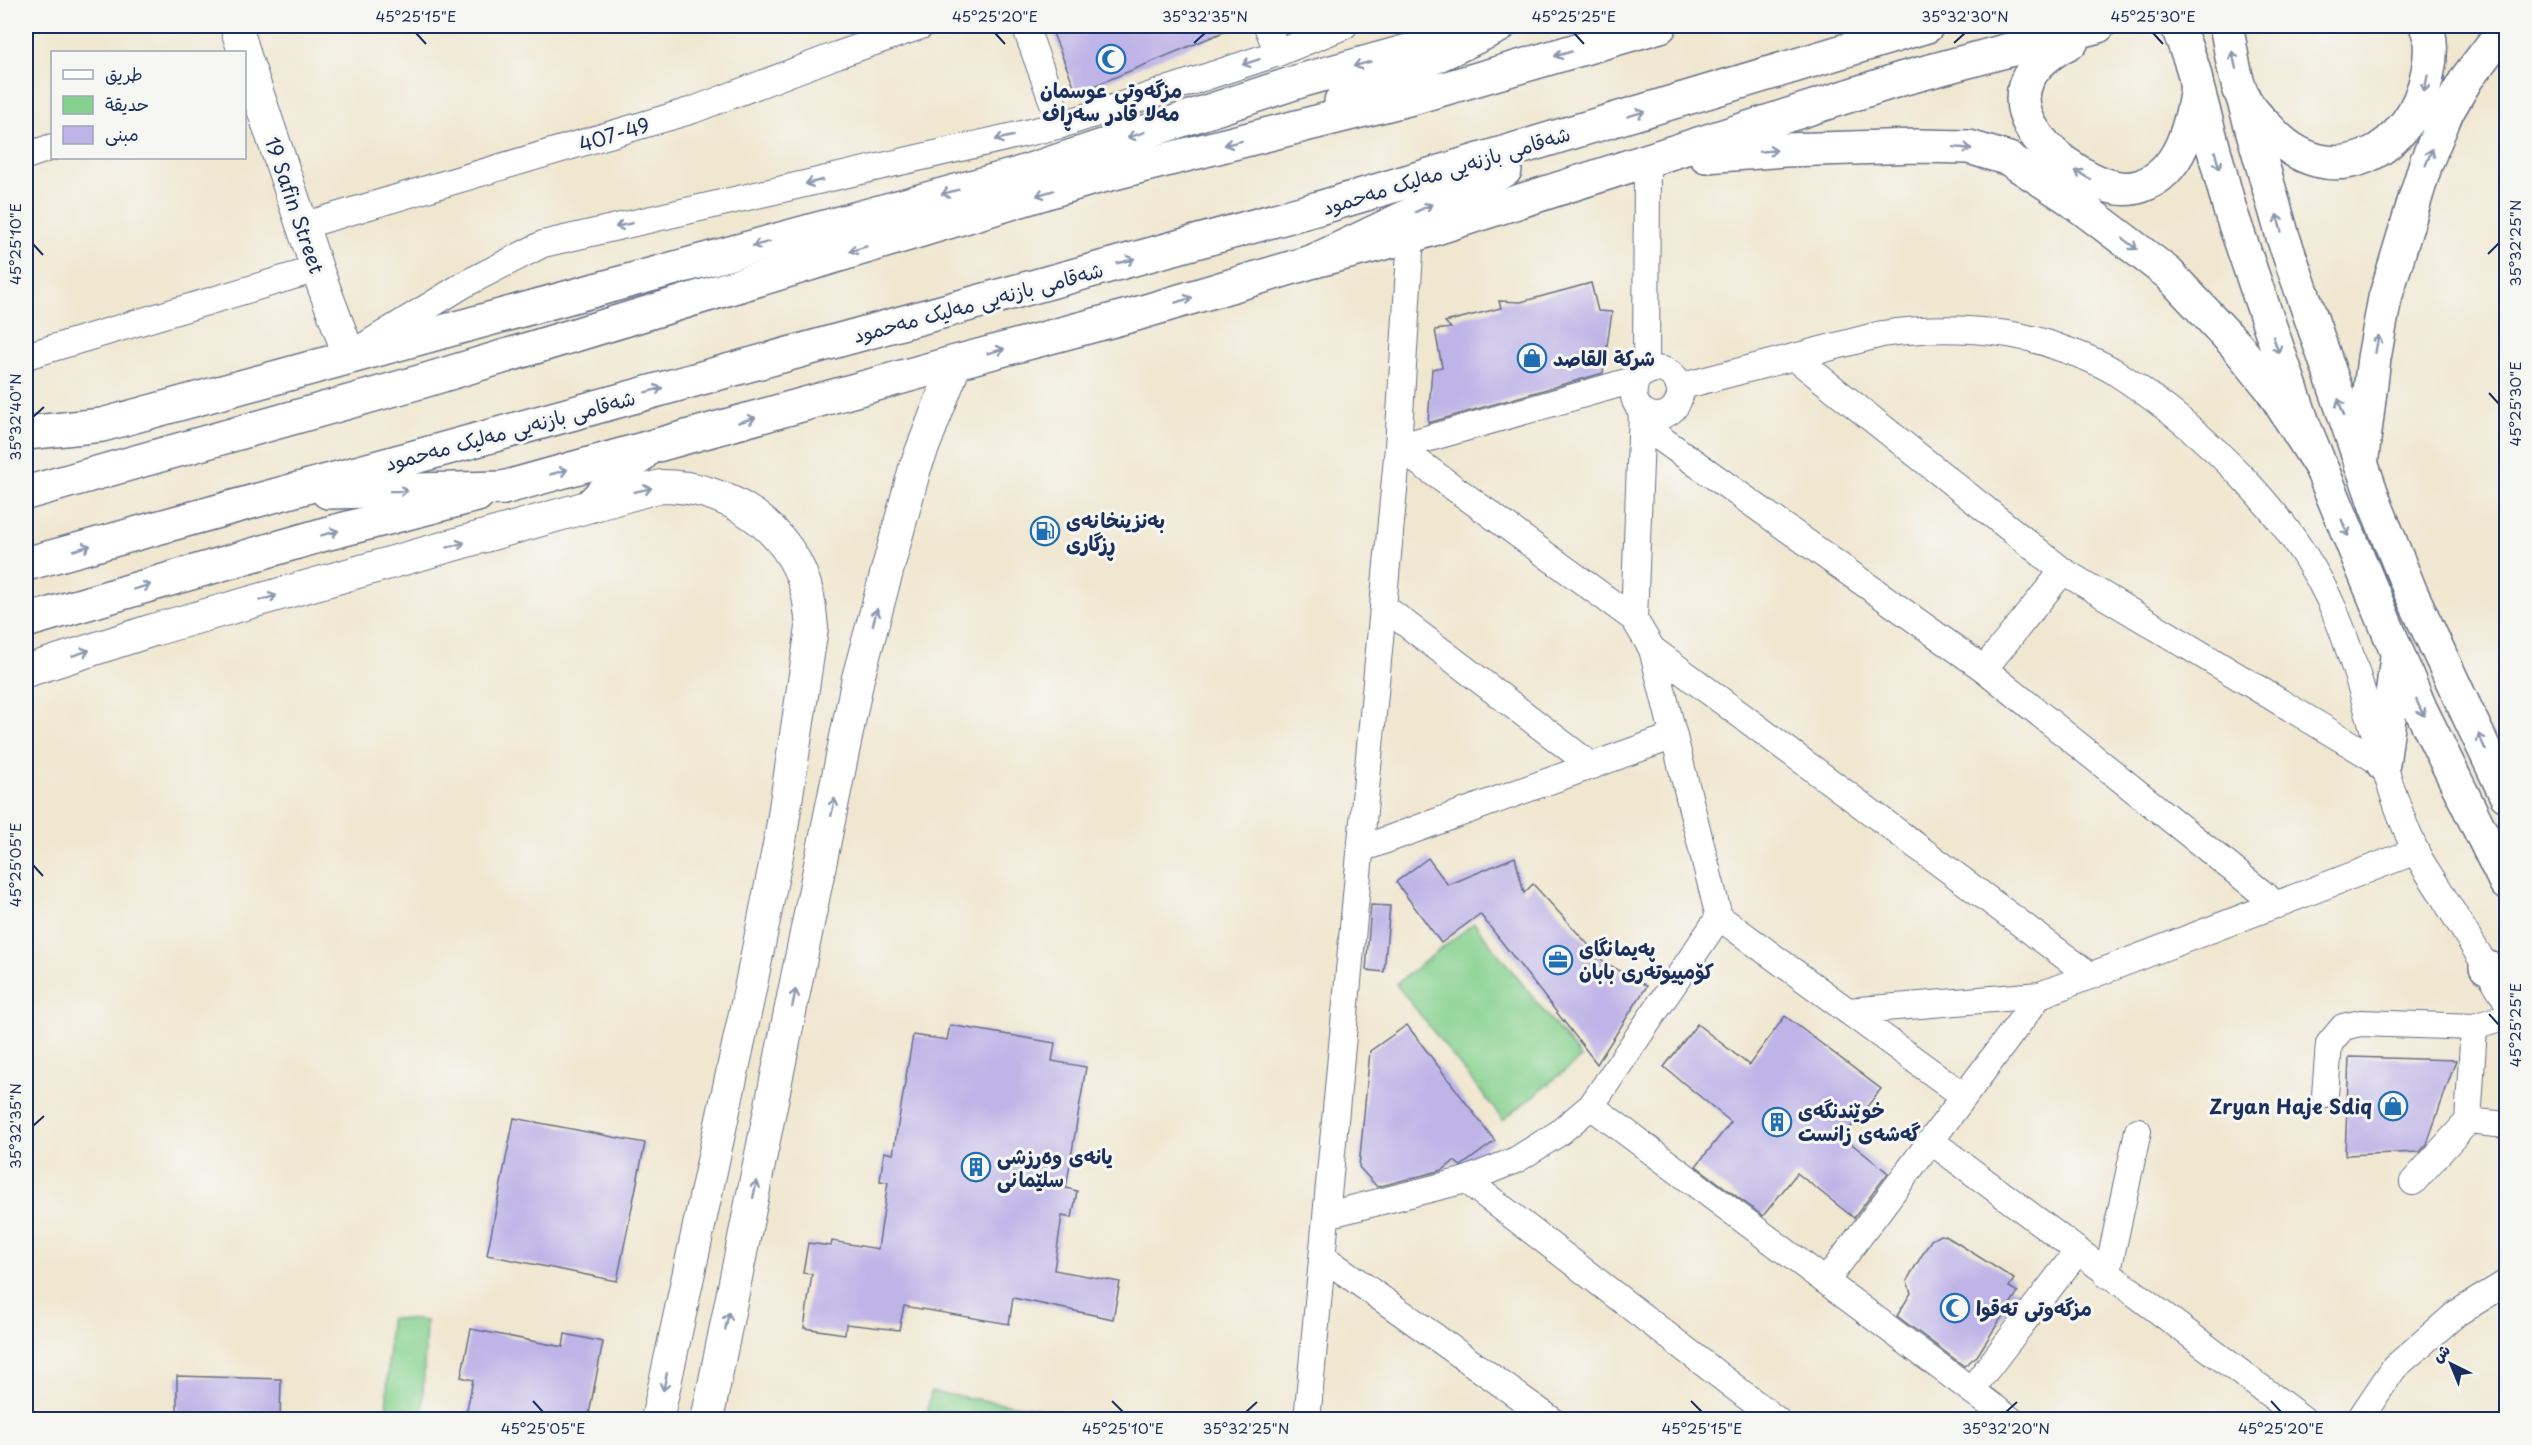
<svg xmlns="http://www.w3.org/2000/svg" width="2532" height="1445" font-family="'Playpen Sans','Playpen Sans Arabic',sans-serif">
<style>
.green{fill:#86d18e;stroke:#508076;stroke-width:1.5}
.building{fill:#beb4e7}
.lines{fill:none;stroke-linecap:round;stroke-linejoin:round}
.minor-casing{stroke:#666f86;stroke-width:28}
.tertiary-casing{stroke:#666f86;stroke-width:34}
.secondary-casing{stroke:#666f86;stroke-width:36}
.primary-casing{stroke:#666f86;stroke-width:36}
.trunk-casing{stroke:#666f86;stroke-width:36}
.minor{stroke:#fff;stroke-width:26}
.tertiary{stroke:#fff;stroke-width:32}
.secondary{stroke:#fff;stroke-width:33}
.primary{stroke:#fff;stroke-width:33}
.trunk{stroke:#fff;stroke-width:33}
.oneway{stroke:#8d97ae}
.ticks{fill:none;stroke:#1b2f5e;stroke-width:2}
.labels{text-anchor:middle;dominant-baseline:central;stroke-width:6;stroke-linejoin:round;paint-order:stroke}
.poi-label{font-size:20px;font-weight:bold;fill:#1b2f5e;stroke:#f6f6f2;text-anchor:start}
.street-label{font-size:20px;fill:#1b2f5e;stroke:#f6f6f2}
.neatline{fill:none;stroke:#1b2f5e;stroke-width:2}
.ticks-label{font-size:15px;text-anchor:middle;fill:#1b2f5e}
</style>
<rect width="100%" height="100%" fill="#f6f6f2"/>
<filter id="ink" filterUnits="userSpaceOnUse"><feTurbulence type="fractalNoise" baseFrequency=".0167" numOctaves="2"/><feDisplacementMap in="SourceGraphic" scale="12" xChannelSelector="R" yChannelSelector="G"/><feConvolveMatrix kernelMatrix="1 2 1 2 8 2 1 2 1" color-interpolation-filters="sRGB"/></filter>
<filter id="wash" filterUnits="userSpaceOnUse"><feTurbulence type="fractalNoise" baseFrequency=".008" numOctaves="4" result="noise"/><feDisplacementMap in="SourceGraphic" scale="24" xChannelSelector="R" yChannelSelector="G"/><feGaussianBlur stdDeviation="1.35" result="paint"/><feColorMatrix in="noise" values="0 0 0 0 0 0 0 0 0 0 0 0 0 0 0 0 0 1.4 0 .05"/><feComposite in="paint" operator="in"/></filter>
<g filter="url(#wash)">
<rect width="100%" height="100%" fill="#f0e7d0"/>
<g class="green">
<path d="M 1474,923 L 1581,1058 L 1503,1120 L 1396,984 Z"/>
<path d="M 390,1318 L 426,1321 L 422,1419 L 386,1419 Z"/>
<path d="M 931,1392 L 1104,1419 L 926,1419 Z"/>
</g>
<g id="blocks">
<g class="building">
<path d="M 1050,26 L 1238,26 L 1077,93 Z"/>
<path d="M 1591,283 L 1598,311 L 1612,312 L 1603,373 L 1428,423 L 1432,369 L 1442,367 L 1435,330 L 1451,328 L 1445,322 L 1501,308 L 1499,301 L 1521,302 Z"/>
<path d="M 1515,857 L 1524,893 L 1533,884 L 1604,962 L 1647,986 L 1597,1064 L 1480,914 L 1441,943 L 1396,882 L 1428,858 L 1448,885 Z"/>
<path d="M 1371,905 L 1390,906 L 1384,972 L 1366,970 Z"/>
<path d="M 1785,1016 L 1881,1089 L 1843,1137 L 1888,1173 L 1854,1218 L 1797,1173 L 1763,1216 L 1696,1166 L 1731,1122 L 1664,1067 L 1697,1024 L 1749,1065 Z"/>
<path d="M 950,1025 L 1055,1043 L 1052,1061 L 1086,1067 L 1066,1188 L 1077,1191 L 1072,1218 L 1062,1216 L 1054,1270 L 1120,1282 L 1113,1319 L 1013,1298 L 1009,1324 L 904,1306 L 899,1330 L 846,1324 L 845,1334 L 804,1328 L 812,1274 L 803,1273 L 808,1243 L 831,1246 L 832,1241 L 878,1249 L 888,1182 L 880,1181 L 884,1152 L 893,1154 L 913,1035 L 947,1040 Z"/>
<path d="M 1407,1025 L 1495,1141 L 1461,1166 L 1454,1161 L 1443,1170 L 1377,1187 L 1359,1167 L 1370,1051 Z"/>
<path d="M 2349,1057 L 2456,1060 L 2427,1144 L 2420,1152 L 2345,1155 Z"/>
<path d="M 514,1118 L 645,1143 L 617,1281 L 487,1255 Z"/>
<path d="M 1940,1235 L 1946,1236 L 2014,1279 L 2009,1287 L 2018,1292 L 1977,1356 L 1964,1366 L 1897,1316 L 1911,1293 L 1907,1281 L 1910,1275 L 1931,1240 Z"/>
<path d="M 471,1329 L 563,1347 L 565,1334 L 603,1342 L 588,1419 L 465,1419 L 473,1380 L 461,1377 Z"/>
<path d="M 177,1376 L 281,1379 L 280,1419 L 177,1419 Z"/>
</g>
</g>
</g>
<g filter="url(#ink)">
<use href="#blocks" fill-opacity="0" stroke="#666f86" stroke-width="1.5"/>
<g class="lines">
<g class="minor-casing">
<g id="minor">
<path d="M 1025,26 L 1061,125"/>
<path d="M 1267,26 L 1278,53"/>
<path d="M 26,156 L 52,147"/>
<path d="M 302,226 L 693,110 L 837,55 L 921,26"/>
<path d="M 364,346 L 465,284 L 543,244 L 1061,125 L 1278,53 L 1344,26"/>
<path d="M 26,356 L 317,269"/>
<path d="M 1794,357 L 2063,571 L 2383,764"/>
<path d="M 1646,372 L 1647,161"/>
<path d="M 1679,387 L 1882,334 C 1936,326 2008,327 2060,348 C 2078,354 2099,362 2115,372 C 2204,430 2300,521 2339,622 C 2368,697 2382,777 2415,850 C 2423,867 2435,882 2444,898 C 2465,932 2486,966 2506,1000"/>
<path d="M 1642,411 L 1634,619 L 1652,649 L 1719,917 L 1964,1096"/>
<path d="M 1642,425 L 1984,669 L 2277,905"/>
<path d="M 1398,447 L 1637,379 C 1647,368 1663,365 1674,377 C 1679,383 1682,392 1679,399 C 1668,431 1621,414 1637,379"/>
<path d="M 1398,447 L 1634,619"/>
<path d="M 1384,607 L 1592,766"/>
<path d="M 1652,649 L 2091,976"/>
<path d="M 1984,669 L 2063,571"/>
<path d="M 1361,849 L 1674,736"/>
<path d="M 1848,1011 L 2040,995 L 2416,851"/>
<path d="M 2325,1095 L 2329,1044 L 2343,1027 L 2361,1023 L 2474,1027 L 2506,1017"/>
<path d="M 1591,1106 L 2011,1420"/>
<path d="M 2468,1121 L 2506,1125"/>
<path d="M 1931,1141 L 2304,1420"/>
<path d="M 1466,1180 L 1777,1420"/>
<path d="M 2413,1182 L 2468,1121 L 2474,1027"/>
<path d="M 1327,1215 L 1466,1180 L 1516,1160 L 1559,1133 L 1591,1106 L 1719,917"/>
<path d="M 1323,1257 L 1552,1420"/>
<path d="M 2107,1275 L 2138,1131"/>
<path d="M 1826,1281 L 2040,995"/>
<path d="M 1971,1390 L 2077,1252"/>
<path d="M 1307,1420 L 1398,447 L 1411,236"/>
<path d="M 2359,1420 L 2394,1368 L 2457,1313 L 2506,1283"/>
</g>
</g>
<g class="tertiary-casing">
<g id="tertiary">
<path d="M 236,26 L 244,52"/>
<path d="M 244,53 L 317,269 L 349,355"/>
<path d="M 26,671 L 153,630 L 661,486 C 728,486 793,528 808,596 C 810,606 811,618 812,628 L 781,835 L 747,1004 L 657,1420"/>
<path d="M 707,1420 L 858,678 L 915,468 L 956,362"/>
</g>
</g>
<g class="secondary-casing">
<g id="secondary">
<path d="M 2196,83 L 2230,210 L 2304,426 L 2420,708 L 2506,883"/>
<path d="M 2242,94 L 2283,237 L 2376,506 L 2411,593 L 2506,795"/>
<path d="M 26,433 L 102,425 L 1015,175 L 1303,80 L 1448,40"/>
<path d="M 26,621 L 325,534 L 477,495"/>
<path d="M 2383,764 L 2397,657"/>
<path d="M 2486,967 L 2506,975"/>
</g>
</g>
<g class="primary-casing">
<g id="primary">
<path d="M 2226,26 C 2231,47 2233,72 2241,93 C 2246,106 2259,119 2269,129 C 2330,198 2414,152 2428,71 C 2431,57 2432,38 2426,26"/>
<path d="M 2072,41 C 2006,73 2010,121 2065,163 C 2086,178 2115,195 2141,186 C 2161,179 2174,163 2182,145 C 2188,131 2198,97 2196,82 C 2194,64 2183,44 2178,26"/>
<path d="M 1706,156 L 1785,150 L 1917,146 L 1969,147 L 2009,159 L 2069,198 L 2168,273 L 2235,344 L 2270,387 L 2319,464"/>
<path d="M 2361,465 L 2374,358 L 2385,298 L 2426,163 L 2447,112 L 2467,78 L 2506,27"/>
<path d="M 503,488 L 956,362 L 1136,314 L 1314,261 L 1411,236 L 1901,79 L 2098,26"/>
<path d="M 591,505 L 647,449"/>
</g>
</g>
<g class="trunk-casing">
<g id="trunk">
<path d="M 1341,101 L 1499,26"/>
<path d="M 1314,261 L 1505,170"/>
<path d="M 328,492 L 503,488"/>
<path d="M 26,493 L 423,381 L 1090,179 L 1412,98 L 1660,26"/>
<path d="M 26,564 L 1319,208 L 1927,26"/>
</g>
</g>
<use href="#minor" class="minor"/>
<use href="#tertiary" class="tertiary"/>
<use href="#secondary" class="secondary"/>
<use href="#primary" class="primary"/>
<use href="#trunk" class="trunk"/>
</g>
<defs><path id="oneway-shaft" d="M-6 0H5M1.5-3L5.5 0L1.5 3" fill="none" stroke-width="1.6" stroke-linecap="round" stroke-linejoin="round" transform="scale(1.5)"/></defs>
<g class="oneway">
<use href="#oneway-shaft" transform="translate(1563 54) rotate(164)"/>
<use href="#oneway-shaft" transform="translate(2234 60) rotate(-103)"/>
<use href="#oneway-shaft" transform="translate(1251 62) rotate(162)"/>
<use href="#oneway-shaft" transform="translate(1362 64) rotate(165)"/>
<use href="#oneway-shaft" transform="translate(2426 83) rotate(102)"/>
<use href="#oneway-shaft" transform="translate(1636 114) rotate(-17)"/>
<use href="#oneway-shaft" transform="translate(1136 135) rotate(162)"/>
<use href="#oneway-shaft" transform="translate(1004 138) rotate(167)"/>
<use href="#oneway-shaft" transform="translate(1233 143) rotate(166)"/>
<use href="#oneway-shaft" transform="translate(1963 148) rotate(5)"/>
<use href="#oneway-shaft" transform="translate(1768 151) rotate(-5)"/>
<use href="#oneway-shaft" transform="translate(2429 157) rotate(-68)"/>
<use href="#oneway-shaft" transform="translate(2217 160) rotate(75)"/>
<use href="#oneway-shaft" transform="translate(2083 175) rotate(-149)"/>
<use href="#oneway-shaft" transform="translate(814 182) rotate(167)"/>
<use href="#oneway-shaft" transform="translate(950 192) rotate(165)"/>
<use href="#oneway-shaft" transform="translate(1045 193) rotate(163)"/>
<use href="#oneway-shaft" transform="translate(1424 208) rotate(-26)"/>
<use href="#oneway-shaft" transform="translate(2279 223) rotate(-106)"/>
<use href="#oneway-shaft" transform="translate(624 225) rotate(167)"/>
<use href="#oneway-shaft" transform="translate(761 244) rotate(165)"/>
<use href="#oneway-shaft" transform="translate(2130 244) rotate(37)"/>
<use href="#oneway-shaft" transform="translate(858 249) rotate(163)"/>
<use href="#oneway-shaft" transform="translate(1126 261) rotate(-15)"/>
<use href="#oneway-shaft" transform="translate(1184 300) rotate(-17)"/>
<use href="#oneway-shaft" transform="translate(2377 344) rotate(-80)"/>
<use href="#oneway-shaft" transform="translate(2276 345) rotate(71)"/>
<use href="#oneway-shaft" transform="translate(996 351) rotate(-15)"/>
<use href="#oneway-shaft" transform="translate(654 390) rotate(-15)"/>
<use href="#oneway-shaft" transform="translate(2341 407) rotate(-109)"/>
<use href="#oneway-shaft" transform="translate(747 420) rotate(-16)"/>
<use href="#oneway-shaft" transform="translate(559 472) rotate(-16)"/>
<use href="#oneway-shaft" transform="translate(643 490) rotate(-13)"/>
<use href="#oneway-shaft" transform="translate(399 491) rotate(-1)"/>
<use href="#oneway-shaft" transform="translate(2345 528) rotate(68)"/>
<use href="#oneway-shaft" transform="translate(330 533) rotate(-15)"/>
<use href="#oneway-shaft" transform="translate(456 545) rotate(-16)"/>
<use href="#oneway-shaft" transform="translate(82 548) rotate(-16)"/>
<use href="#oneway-shaft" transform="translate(142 587) rotate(-16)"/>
<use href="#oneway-shaft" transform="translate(268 598) rotate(-16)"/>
<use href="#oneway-shaft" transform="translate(875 617) rotate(-75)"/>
<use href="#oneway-shaft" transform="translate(81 653) rotate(-18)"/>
<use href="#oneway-shaft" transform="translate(2420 708) rotate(65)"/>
<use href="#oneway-shaft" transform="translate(2482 742) rotate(-115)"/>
<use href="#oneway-shaft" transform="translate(833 807) rotate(-79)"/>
<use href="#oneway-shaft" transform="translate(794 998) rotate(-79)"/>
<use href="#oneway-shaft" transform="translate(755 1189) rotate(-78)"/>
<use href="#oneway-shaft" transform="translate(727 1321) rotate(-78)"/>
<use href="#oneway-shaft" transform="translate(665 1382) rotate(102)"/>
</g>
</g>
<path class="ticks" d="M 416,33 L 426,44M 995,33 L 1005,44M 1574,33 L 1584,44M 2153,33 L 2163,44M 1194,43 L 1205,33M 1954,43 L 1965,33M 33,244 L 43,255M 2488,254 L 2499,243M 2489,393 L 2499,404M 33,417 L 44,407M 33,865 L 43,876M 2489,1014 L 2499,1025M 33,1126 L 44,1116M 533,1401 L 543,1412M 1112,1401 L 1123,1412M 1691,1401 L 1702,1412M 2271,1401 L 2281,1412M 1246,1412 L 1257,1402M 2006,1412 L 2017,1402"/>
<defs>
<g id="mosque-ring" transform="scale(1.5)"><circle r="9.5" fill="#f6f6f2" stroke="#1f6fb2" stroke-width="1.5"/><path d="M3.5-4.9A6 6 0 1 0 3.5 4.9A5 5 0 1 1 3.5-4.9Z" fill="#1f6fb2"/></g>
<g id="shop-ring" transform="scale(1.5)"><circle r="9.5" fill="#f6f6f2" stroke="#1f6fb2" stroke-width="1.5"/><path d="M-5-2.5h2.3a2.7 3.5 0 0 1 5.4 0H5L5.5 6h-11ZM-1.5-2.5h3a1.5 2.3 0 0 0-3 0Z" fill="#1f6fb2"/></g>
<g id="fuel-ring" transform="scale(1.5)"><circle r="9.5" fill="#f6f6f2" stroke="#1f6fb2" stroke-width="1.5"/><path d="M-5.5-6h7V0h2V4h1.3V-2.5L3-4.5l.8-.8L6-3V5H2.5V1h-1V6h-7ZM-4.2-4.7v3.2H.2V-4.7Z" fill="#1f6fb2"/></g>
<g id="office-ring" transform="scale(1.5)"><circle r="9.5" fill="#f6f6f2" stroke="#1f6fb2" stroke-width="1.5"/><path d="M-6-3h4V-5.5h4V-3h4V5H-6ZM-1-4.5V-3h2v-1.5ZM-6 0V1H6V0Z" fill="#1f6fb2"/></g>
<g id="building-ring" transform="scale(1.5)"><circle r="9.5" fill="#f6f6f2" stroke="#1f6fb2" stroke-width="1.5"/><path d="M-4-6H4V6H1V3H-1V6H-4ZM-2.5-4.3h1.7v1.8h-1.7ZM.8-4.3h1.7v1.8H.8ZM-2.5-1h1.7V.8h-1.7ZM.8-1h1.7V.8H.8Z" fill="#1f6fb2"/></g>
</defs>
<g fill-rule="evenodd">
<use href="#mosque-ring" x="1111" y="59"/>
<use href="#shop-ring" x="1532" y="358"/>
<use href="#fuel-ring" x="1045" y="531"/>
<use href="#office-ring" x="1558" y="960"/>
<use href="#shop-ring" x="2393" y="1106"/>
<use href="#building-ring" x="1777" y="1122"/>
<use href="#building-ring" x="976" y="1167"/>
<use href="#mosque-ring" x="1955" y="1308"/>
</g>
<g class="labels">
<g class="poi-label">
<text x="1111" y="90" text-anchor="middle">مزگەوتی عوسمان<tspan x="1111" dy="23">مەلا قادر سەڕاف</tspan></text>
<text x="1553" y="358">شركة القاصد</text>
<text x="1066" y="520">بەنزینخانەی<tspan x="1066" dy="23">ڕزگاری</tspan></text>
<text x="1579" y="948">پەیمانگای<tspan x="1579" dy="23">کۆمپیوتەری بابان</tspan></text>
<text x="2372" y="1106" text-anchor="end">Zryan Haje Sdiq</text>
<text x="1798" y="1110">خوێندنگەی<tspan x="1798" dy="23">گەشەی زانست</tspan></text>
<text x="997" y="1156">یانەی وەرزشی<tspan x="997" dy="23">سلێمانی</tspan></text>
<text x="1976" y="1308">مزگەوتی تەقوا</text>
</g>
<g class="street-label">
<text transform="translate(614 134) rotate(-17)">407-49</text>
<text transform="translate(1446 170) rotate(-17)">شەقامی بازنەیی مەلیک مەحمود</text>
<text transform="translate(295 205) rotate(71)">19 Safin Street</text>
<text transform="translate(978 302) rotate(-15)">شەقامی بازنەیی مەلیک مەحمود</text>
<text transform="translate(510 430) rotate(-15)">شەقامی بازنەیی مەلیک مەحمود</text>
</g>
</g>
<rect width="2532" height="1445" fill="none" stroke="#f6f6f2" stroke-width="66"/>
<rect x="51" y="51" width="195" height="108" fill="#f6f6f2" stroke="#9ea6b7" stroke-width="1.5"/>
<rect x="63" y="70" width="30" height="9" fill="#ffffff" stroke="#9ea6b7" stroke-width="1.5"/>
<text x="105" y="81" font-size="18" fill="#1b2f5e">طريق</text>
<rect x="63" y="96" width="30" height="18" fill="#86d18e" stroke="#9ea6b7" stroke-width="1.5"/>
<text x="105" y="111" font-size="18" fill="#1b2f5e">حديقة</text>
<rect x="63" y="126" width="30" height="18" fill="#beb4e7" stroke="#9ea6b7" stroke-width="1.5"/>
<text x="105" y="141" font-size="18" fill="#1b2f5e">مبنى</text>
<g transform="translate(2451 1364) rotate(317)" stroke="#f6f6f2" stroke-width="4.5" paint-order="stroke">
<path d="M0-4.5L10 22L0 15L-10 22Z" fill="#1b2f5e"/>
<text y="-9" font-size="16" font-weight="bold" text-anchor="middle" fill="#1b2f5e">ش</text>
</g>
<rect x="33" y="33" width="2466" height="1379" class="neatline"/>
<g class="ticks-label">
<text x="416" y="22">45°25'15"E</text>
<text x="995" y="22">45°25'20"E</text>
<text x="1205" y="22">35°32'35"N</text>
<text x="1574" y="22">45°25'25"E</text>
<text x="1965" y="22">35°32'30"N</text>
<text x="2153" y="22">45°25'30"E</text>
<text transform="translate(2516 243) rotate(-90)" y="5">35°32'25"N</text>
<text transform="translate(16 244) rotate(-90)" y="5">45°25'10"E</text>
<text transform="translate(2516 404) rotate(-90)" y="5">45°25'30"E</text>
<text transform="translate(16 417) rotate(-90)" y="5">35°32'40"N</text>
<text transform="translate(16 865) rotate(-90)" y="5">45°25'05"E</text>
<text transform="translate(2516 1025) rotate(-90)" y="5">45°25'25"E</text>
<text transform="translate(16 1126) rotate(-90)" y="5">35°32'35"N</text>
<text x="543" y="1434">45°25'05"E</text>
<text x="1123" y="1434">45°25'10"E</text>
<text x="1246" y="1434">35°32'25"N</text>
<text x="1702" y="1434">45°25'15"E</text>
<text x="2006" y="1434">35°32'20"N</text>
<text x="2281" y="1434">45°25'20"E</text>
</g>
</svg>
